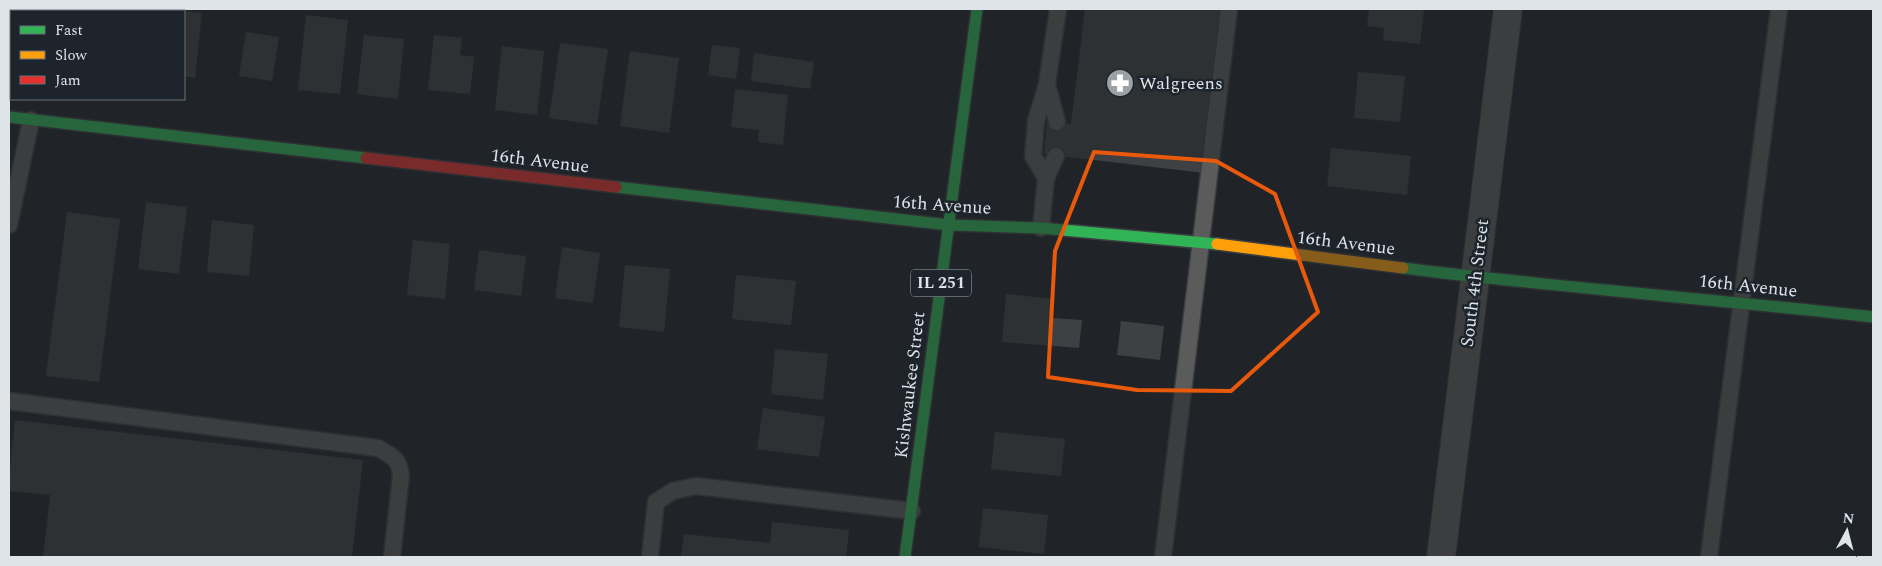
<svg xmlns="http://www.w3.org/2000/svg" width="1882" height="566" font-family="Spectral,serif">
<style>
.building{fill:#3f4043}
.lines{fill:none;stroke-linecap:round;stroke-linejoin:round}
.lane-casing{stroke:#3c3f42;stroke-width:19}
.street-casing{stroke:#3c3f42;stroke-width:30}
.fast-casing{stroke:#3c3f42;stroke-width:14}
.slow-casing{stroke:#3c3f42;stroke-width:14}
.jam-casing{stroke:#3c3f42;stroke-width:14}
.lane{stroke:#5b5b5b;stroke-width:16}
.street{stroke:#5b5b5b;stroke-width:28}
.fast{stroke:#30b455;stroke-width:11}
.slow{stroke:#ff9f0a;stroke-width:11}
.jam{stroke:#e5322d;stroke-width:11}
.marked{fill:none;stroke:#e8590c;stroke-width:4;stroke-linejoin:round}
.labels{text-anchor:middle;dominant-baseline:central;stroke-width:5;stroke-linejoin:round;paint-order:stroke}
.shield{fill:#1d242c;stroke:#a5aab0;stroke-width:1}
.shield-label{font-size:16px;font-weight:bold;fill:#dfe4e9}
.poi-label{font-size:18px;fill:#dfe4e9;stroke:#1d242c;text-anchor:start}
.street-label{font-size:18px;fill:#dfe4e9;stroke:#1d242c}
</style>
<rect width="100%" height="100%" fill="#202428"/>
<g class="building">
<path d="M 102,9 L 146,9 L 145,11 L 102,11 Z"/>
<path d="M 1085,9 L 1224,9 L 1204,173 L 1044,154 L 1047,121 L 1071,124 Z"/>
<path d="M 1369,9 L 1424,9 L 1420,44 L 1383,40 L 1384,28 L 1367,26 Z"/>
<path d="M 184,11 L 202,13 L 195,78 L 184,76 Z"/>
<path d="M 306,15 L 348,20 L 340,94 L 298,90 Z"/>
<path d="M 246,32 L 279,37 L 272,81 L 239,76 Z"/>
<path d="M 364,35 L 404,39 L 398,99 L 357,94 Z"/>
<path d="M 434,35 L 462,38 L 460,55 L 474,57 L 470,94 L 428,90 Z"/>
<path d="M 560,43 L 608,49 L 597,125 L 549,118 Z"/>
<path d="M 712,45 L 740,48 L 736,79 L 708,75 Z"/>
<path d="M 502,46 L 544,51 L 537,115 L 495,110 Z"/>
<path d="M 630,51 L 679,58 L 669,133 L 620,126 Z"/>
<path d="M 754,53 L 814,62 L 810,89 L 751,81 Z"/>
<path d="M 1358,72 L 1405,76 L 1400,122 L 1354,118 Z"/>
<path d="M 735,89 L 788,95 L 783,145 L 758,142 L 759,130 L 731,127 Z"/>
<path d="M 1331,148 L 1411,156 L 1407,195 L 1327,186 Z"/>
<path d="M 146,202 L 187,207 L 179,274 L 138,269 Z"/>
<path d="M 67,212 L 120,219 L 99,382 L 46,376 Z"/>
<path d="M 212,220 L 254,225 L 249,276 L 207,272 Z"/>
<path d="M 413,240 L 450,244 L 445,299 L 407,295 Z"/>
<path d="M 562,247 L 600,253 L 593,303 L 555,298 Z"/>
<path d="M 479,250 L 526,256 L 521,296 L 474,290 Z"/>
<path d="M 625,265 L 670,269 L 664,332 L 619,327 Z"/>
<path d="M 736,275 L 796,281 L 791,325 L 732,319 Z"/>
<path d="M 1006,294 L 1054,299 L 1052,318 L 1082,320 L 1079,348 L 1002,342 Z"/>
<path d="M 1121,321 L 1164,326 L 1160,360 L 1117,355 Z"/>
<path d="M 775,349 L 828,354 L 823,400 L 771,394 Z"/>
<path d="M 763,408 L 825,417 L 819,457 L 757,449 Z"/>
<path d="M 15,420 L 363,460 L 352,557 L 43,557 L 50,495 L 9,491 L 9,476 Z"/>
<path d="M 995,432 L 1065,439 L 1061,476 L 991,469 Z"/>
<path d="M 983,508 L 1048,515 L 1044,554 L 979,547 Z"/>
<path d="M 772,522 L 849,530 L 846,557 L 681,557 L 684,534 L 770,543 Z"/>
</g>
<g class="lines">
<g class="lane-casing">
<g id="lane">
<path d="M 1047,84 L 1057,122"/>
<path d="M 1046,178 L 1033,156 L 1036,121 L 1047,84 L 1058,9"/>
<path d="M 9,225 L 31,120"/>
<path d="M 1041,228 L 1046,178 L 1056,156"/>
<path d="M 9,401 L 378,448 C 392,456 399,458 401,476 L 392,557"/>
<path d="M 650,557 L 656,502 L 673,491 L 696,486 L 912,511"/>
<path d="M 1163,557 L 1229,9"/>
<path d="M 1709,557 L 1779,9"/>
</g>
</g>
<g class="street-casing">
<path id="street" d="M 1441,557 L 1508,9"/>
</g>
<g class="fast-casing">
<g id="fast">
<path d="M 9,117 L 366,158"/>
<path d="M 616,187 L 949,225 L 1041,228 L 1217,244"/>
<path d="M 1403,268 C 1559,288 1716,299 1873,317"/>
<path d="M 905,557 L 977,9"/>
</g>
</g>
<g class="slow-casing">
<path id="slow" d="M 1217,244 L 1403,268"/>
</g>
<g class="jam-casing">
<path id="jam" d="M 366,158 L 616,187"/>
</g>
<use href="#lane" class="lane"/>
<use href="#street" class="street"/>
<use href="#fast" class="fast"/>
<use href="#slow" class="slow"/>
<use href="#jam" class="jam"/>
</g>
<path d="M0 0H1882V566H0ZM 1094,152 L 1216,161 L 1275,194 L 1318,312 L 1231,391 L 1137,390 L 1048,377 L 1055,251 Z" fill="#202428" fill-opacity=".55" fill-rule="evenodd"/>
<path class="marked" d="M 1094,152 L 1216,161 L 1275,194 L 1318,312 L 1231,391 L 1137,390 L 1048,377 L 1055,251 Z"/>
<defs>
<g id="pharmacy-disc" transform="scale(1.4375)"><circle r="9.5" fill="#9ca1a5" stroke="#1d242c"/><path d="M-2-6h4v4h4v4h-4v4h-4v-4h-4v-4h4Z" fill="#fff"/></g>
</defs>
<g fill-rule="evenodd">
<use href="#pharmacy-disc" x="1120" y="83"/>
</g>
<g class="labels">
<rect class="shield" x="911" y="269.5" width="60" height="27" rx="4"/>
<g class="shield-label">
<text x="941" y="283">IL 251</text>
</g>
<g class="poi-label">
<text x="1139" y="83">Walgreens</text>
</g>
<g class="street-label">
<text transform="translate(540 161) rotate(7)">16th Avenue</text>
<text transform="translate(942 205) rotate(4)">16th Avenue</text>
<text transform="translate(1346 243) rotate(7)">16th Avenue</text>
<text transform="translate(1475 283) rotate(-83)">South 4th Street</text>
<text transform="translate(1748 286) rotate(6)">16th Avenue</text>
<text transform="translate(910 385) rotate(-83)">Kishwaukee Street</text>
</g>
</g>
<rect width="1882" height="566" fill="none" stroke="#dfe4e9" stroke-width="20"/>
<rect x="10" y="10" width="175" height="90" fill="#1d242c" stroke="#6b7178"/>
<rect x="20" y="26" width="25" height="8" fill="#30b455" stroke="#6b7178"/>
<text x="55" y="35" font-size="15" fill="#dfe4e9">Fast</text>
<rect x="20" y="51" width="25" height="8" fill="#ff9f0a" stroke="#6b7178"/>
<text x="55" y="60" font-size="15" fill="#dfe4e9">Slow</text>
<rect x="20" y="76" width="25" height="8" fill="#e5322d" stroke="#6b7178"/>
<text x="55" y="85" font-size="15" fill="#dfe4e9">Jam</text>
<g transform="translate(1847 531) rotate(7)" stroke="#1d242c" stroke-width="4" paint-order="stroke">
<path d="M0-4L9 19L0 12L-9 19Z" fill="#dfe4e9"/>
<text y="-8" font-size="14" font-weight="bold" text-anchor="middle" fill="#dfe4e9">N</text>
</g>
</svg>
